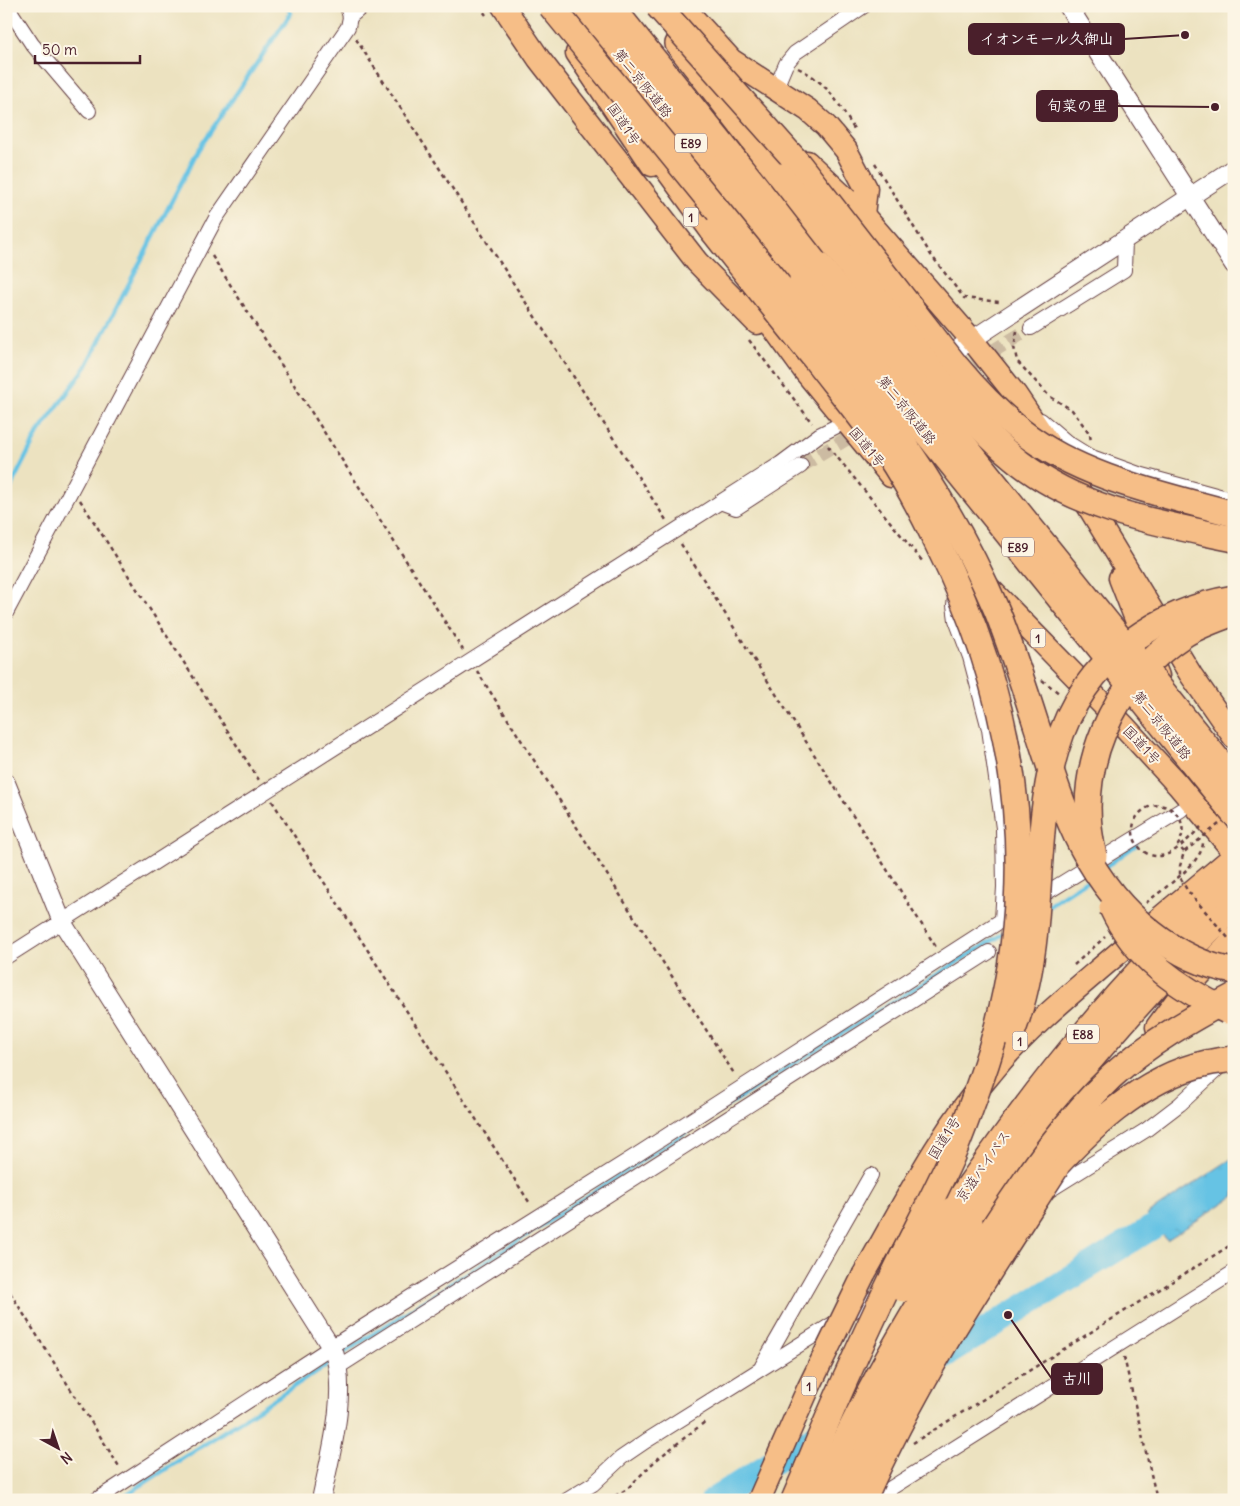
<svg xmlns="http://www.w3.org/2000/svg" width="1240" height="1506" font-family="Delius,'Klee One',sans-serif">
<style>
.water{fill:url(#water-ripples);stroke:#587188}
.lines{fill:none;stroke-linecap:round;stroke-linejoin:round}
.stream{stroke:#66c3e4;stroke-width:4.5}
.river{stroke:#66c3e4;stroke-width:25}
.minor-tunnel{stroke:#ccbba2;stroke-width:14;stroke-dasharray:14 7;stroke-linecap:butt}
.minor-casing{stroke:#623c41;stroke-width:16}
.tertiary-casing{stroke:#623c41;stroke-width:20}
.trunk-casing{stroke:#623c41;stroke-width:25}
.motorway-casing{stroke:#623c41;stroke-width:28}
.path{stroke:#623c41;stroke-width:2.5;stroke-dasharray:4 4;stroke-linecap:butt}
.minor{stroke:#fff;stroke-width:14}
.tertiary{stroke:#fff;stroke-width:18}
.trunk{stroke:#f6be87;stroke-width:22}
.motorway{stroke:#f6be87;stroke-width:25}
.trunk-bridge-casing{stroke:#623c41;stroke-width:25;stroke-linecap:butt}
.motorway-bridge-casing{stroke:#623c41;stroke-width:28;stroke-linecap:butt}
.path-bridge{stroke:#623c41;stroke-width:2.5;stroke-dasharray:4 4;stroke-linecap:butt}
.trunk-bridge{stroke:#f6be87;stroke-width:22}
.motorway-bridge{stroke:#f6be87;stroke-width:25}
.labels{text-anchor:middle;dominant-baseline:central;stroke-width:4;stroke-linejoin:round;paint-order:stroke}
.shield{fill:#fcf5e5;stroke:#7f5f63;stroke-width:1}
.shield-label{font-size:12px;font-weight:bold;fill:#4a1f2b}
.street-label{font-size:14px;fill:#4a1f2b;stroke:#fcf5e5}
.leader{fill:none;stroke:#4a1f2b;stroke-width:2}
.callout-dot{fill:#4a1f2b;stroke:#fcf5e5;stroke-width:2}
.callout{fill:#4a1f2b;stroke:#4a1f2b;stroke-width:2}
.callout-label{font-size:15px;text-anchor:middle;font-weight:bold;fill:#fff}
</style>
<defs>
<pattern id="water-ripples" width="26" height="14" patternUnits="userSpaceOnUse" patternTransform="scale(1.25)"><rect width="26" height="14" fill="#66c3e4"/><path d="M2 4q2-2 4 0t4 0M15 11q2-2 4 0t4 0" fill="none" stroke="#5aa7c4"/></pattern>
</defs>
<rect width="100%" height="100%" fill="#fcf5e5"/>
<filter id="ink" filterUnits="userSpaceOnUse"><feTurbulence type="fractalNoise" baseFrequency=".02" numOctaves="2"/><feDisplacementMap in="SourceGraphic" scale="10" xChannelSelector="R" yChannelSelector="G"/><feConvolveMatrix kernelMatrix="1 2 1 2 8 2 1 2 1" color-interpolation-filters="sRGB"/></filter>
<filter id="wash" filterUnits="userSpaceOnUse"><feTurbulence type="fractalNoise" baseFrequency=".0096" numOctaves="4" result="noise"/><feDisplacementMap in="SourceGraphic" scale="20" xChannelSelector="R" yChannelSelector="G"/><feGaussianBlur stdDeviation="1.12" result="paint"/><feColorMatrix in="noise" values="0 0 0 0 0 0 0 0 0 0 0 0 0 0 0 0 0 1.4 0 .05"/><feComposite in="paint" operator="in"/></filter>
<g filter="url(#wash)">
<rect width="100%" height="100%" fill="#ece2c0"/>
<path class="water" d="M 1234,1157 L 1234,1196 L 1167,1240 L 1146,1215 Z"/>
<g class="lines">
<g class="stream">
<path d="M 6,501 L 13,482 L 38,433 L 86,367 L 198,150 L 291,13 L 286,6"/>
<path d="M 1104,868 L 1136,845"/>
<path d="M 1046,907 L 1092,877"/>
<path d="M 339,1356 L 767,1080 L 1006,932"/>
<path d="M 118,1500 L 333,1361"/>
</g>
<g class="river">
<path d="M 929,1365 L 1234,1177"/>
<path d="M 713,1500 L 872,1400"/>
</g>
</g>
</g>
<g filter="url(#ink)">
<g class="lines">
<g class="minor-tunnel">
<path d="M 955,374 L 1031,328"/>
<path d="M 801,466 L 861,430"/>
</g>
<g class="minor-casing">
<g id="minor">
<path d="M 7,6 L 32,44 L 89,111"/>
<path d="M 350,17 L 363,6"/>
<path d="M 775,90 L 786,64 L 795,53 L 864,6"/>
<path d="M 1031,328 L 1124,270 L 1125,240"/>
<path d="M 1041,420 L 1068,443 L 1089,456 L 1139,474 L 1234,500"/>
<path d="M 720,502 L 736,508 L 801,466"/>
<path d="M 955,597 L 954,605 L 956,620 L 970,657 L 989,729 L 1003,828 L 1004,887 L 1002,920"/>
<path d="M 6,613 L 216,218 L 348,27 L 350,17 L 347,6"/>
<path d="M 6,957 L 780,464 L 819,435 L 845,422"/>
<path d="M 1045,1193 L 1146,1130 L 1180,1104 L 1223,1064"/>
<path d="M 762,1366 L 871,1175"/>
<path d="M 338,1367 L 989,952"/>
<path d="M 96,1500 L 331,1347 L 635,1156 L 1002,920 L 1181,810"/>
<path d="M 567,1500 L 593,1484 L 621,1458 L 646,1441 L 882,1293"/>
<path d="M 872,1500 L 1234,1272"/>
</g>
</g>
<g class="tertiary-casing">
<g id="tertiary">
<path d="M 1068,6 L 1234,265"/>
<path d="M 938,362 L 1234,168"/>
<path d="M 6,783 L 62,922 L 334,1352 C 348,1395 330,1456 321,1500"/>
</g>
</g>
<g class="trunk-casing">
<g id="trunk">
<path d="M 503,6 L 539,59 L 697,262 L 757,323"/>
<path d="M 682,6 L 731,60 L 808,110 L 826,126 L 846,150 L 866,188 L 863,215"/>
<path d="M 577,53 L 652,165"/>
<path d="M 807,162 L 863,215 L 972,340 L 1015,394 L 1067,471 L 1191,675 L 1234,737"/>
<path d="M 751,297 L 804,370 L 891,476"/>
<path d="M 1120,578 L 1158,676"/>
<path d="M 988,587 L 1123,725 L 1178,785 L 1234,852"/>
<path d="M 1157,1027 L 1180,996 L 1234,938"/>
<path d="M 864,1274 C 903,1206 939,1133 991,1073 C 1025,1031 1068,996 1109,961 C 1151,926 1192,891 1234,856"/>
</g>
</g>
<g class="motorway-casing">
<g id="motorway">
<path d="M 581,6 L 802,279"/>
<path d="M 611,6 L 819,265"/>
<path d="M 678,44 L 781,176"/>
<path d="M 648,142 L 713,231"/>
<path d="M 952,1210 C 995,1149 1037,1089 1085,1033 C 1131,977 1182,926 1234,875"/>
<path d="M 970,1222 C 998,1180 1026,1138 1058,1099 C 1113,1031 1171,966 1234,906"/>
</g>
</g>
<g class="path">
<path d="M 479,6 L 486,15"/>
<path d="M 356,39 L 666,520"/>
<path d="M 798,68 C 828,83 838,102 854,129"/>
<path d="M 875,164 L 931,255 L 964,298 L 999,302"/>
<path d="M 212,256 L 463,650"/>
<path d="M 1017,331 L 1014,347 L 1017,361 L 1049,396 L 1072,410 L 1090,434 L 1091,443"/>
<path d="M 749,340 L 812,423"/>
<path d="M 828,446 L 923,562"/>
<path d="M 80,500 L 259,780"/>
<path d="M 681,544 L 936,947"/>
<path d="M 477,671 L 735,1075"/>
<path d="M 1042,680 L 1059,693"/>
<path d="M 272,801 L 531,1205"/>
<path d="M 1146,903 C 1161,890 1202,864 1203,843"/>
<path d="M 1074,965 L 1105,937"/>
<path d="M 6,1286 L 120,1468"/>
<path d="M 1124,1357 L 1157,1500"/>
<path d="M 913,1443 L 1234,1243"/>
<path d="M 608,1500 L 627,1489 L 655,1461 L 706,1421"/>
</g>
<use href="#minor" class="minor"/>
<use href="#tertiary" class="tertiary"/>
<use href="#trunk" class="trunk"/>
<use href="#motorway" class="motorway"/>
<g class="trunk-bridge-casing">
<g id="trunk-bridge">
<path d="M 759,1500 L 808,1389 L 864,1274"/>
<path d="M 865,1500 C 916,1382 988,1276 1057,1169"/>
</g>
</g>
<g class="motorway-bridge-casing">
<g id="motorway-bridge">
<path d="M 551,6 L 881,411 C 926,473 967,540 997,611 C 1014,654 1028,699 1042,743 C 1066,818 1088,883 1152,933 C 1176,952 1203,966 1234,971"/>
<path d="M 658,6 L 797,162 L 956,366 C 976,390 997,412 1021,431 C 1081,478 1162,494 1234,514"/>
<path d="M 781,176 L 952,396 C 973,420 995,444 1020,463 C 1082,511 1159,523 1234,539"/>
<path d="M 713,231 C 747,274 781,317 816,360 C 840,391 865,421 887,453 C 906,481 922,512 937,543 C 1023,715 1046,899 980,1082 C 970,1110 960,1139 948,1165 C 930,1203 911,1239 893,1276 C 862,1341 833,1405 806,1471"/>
<path d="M 819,265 L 1234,780"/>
<path d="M 802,279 L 1234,814"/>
<path d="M 1094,856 C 1073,770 1111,682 1185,634 C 1200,625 1217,619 1234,613"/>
<path d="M 1112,908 C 1135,958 1179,988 1227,1011"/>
<path d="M 1012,1033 C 1026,996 1033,957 1036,918 C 1044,817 1038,709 1130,642 C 1160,620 1196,604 1234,598"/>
<path d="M 1041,1182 C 1086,1132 1139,1078 1207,1063 C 1216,1061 1225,1060 1234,1059"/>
<path d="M 903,1289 L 952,1210"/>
<path d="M 794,1500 L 813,1456"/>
<path d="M 819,1500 C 859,1402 914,1311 970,1222"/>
<path d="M 844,1500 C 887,1401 941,1306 1001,1216 C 1034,1167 1068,1118 1111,1077 C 1147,1044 1191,1019 1234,996"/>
</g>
</g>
<g class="path-bridge">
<path d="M 1219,824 L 1184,852 L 1180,866 L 1180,877 L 1187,890 L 1229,939 L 1234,942"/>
<path d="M 1184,852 L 1178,845 C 1195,817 1160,791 1139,814 C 1123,833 1141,862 1165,855 C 1178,851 1191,836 1201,827"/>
</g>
<use href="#trunk-bridge" class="trunk-bridge"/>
<use href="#motorway-bridge" class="motorway-bridge"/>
</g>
</g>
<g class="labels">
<g class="shield">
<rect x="675" y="133.5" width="32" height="19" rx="4"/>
<rect x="683.5" y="207.5" width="15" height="19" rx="4"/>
<rect x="1002" y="537.5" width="32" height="19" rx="4"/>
<rect x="1030.5" y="628.5" width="15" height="19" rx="4"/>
<rect x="1067" y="1024.5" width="32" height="19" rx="4"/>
<rect x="1012.5" y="1031.5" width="15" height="19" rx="4"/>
<rect x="801.5" y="1376.5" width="15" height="19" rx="4"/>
</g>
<g class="shield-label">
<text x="691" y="143">E89</text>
<text x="691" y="217">1</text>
<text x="1018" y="547">E89</text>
<text x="1038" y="638">1</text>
<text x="1083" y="1034">E88</text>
<text x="1020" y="1041">1</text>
<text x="809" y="1386">1</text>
</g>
<g class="street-label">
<text transform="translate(643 83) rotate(51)">第二京阪道路</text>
<text transform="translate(624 124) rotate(56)">国道1号</text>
<text transform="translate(907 410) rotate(51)">第二京阪道路</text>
<text transform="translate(867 447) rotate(50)">国道1号</text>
<text transform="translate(1162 725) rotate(51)">第二京阪道路</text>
<text transform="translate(1142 745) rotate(47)">国道1号</text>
<text transform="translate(944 1138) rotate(-58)">国道1号</text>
<text transform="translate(983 1166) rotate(-55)">京滋バイパス</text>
</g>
</g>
<path class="leader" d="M1185 35L1124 39M1215 107L1117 106M1008 1315L1052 1379"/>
<g class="callout-dot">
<circle cx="1185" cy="35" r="5"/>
<circle cx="1215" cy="107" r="5"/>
<circle cx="1008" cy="1315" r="5"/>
</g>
<g class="callout">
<rect x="969" y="24" width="155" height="30" rx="5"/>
<rect x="1037" y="91" width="80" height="30" rx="5"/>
<rect x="1052" y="1364" width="50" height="30" rx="5"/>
</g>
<g class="callout-label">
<text x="1047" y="44">イオンモール久御山</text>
<text x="1077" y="111">旬菜の里</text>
<text x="1077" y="1384">古川</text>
</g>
<rect width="1240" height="1506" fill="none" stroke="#fcf5e5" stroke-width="25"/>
<g transform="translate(58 1448) rotate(140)" stroke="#fcf5e5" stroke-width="4" paint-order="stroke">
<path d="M0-4L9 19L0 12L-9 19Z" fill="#4a1f2b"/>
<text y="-8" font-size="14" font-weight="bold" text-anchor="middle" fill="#4a1f2b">N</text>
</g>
<path d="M35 55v8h105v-8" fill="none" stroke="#4a1f2b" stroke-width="2.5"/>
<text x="42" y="55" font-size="15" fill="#4a1f2b" stroke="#fcf5e5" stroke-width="4" paint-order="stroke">50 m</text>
</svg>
